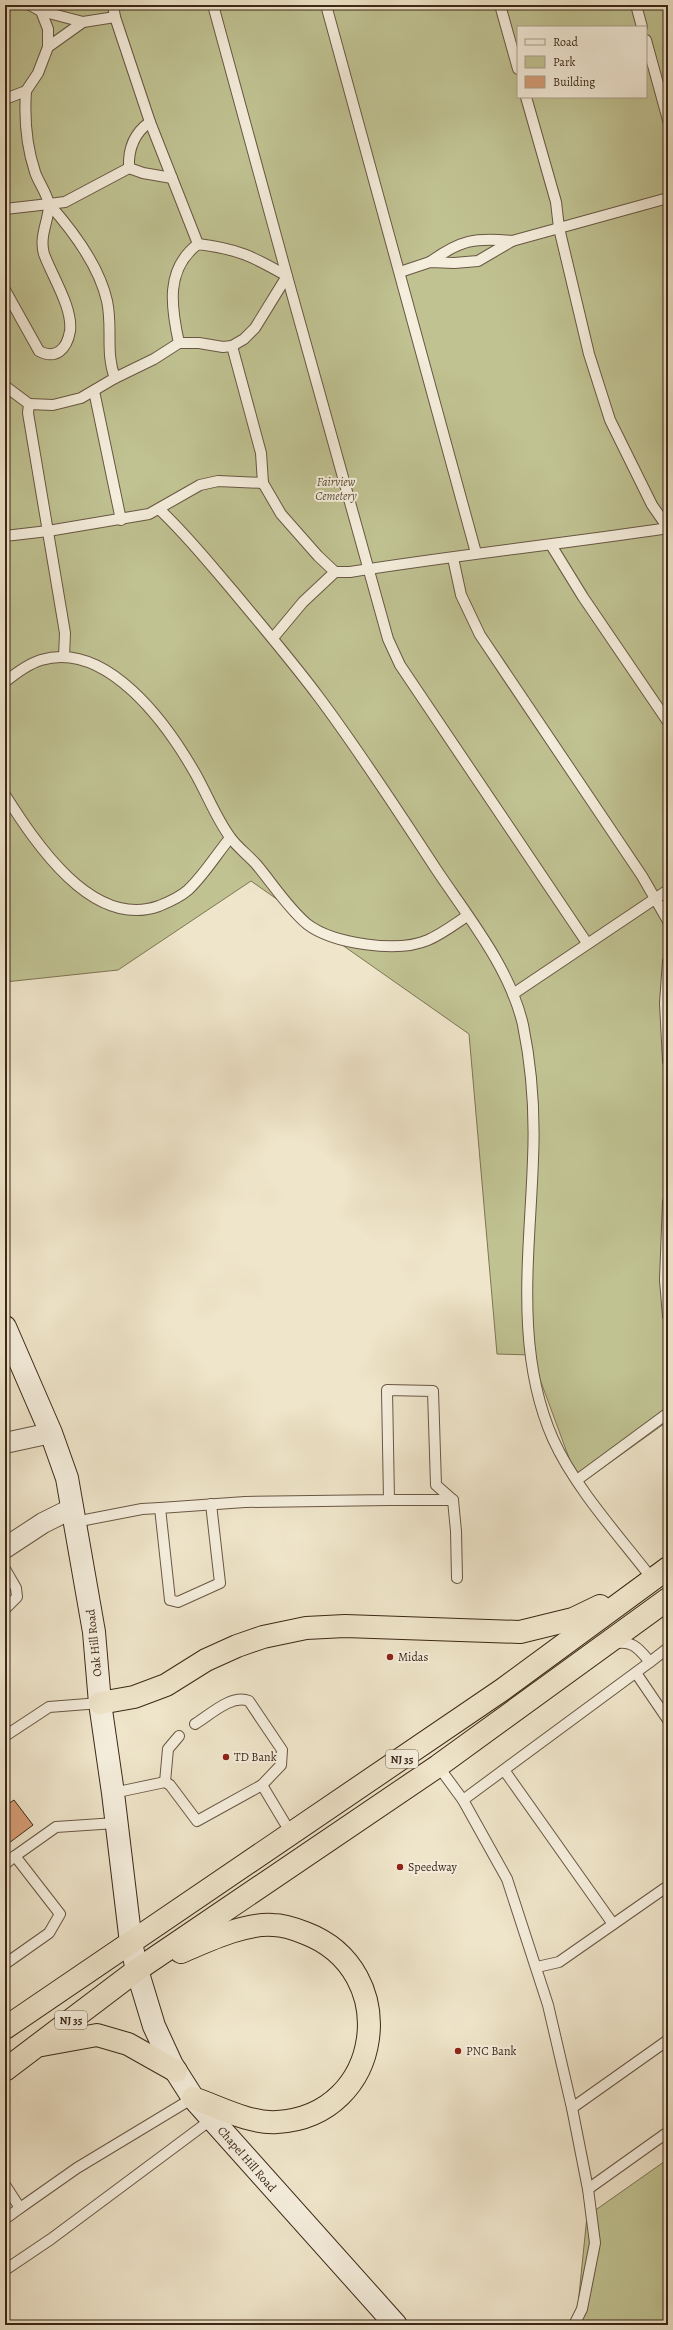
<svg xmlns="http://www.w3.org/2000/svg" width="673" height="2330" font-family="Alegreya,serif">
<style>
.green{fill:#c0c292;stroke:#7e7554;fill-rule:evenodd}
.building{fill:#d69d76;stroke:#3c2817}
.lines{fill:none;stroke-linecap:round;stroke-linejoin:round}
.lane-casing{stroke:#695744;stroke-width:12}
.street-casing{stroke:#695744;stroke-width:22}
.secondary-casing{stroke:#3c2817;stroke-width:24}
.highway-casing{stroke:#3c2817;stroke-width:24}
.lane{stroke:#f5eedd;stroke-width:10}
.street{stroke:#f5eedd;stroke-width:20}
.secondary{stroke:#f5eedd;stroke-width:22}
.highway{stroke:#efe5ca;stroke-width:22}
.poi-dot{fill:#8f2418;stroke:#f5eedd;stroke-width:1.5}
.labels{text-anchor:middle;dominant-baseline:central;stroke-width:4;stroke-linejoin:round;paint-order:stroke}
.shield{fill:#f5eedd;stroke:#746352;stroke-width:1}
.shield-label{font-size:11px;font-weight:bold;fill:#3c2817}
.park-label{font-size:12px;font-style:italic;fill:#5d4e36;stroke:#f5eedd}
.street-label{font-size:12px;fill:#3c2817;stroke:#f5eedd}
.poi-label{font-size:12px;fill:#3c2817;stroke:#f5eedd;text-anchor:start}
</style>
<rect width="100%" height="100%" fill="#efe5ca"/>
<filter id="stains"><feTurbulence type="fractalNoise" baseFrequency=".005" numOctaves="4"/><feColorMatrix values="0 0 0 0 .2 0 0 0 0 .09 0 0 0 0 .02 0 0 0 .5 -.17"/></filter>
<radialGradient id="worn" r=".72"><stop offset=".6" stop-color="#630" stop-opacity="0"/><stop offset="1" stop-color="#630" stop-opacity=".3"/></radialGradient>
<g class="green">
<path d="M 5,5 L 668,5 L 668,1421 L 579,1485 L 531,1355 L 497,1354 L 469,1034 L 251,881 L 118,970 L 5,982 ZM 518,27 L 646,27 L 646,97 L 518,97 Z"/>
<path d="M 668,2159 L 668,2325 L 576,2325 L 587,2216 Z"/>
</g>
<path class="building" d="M 14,1800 L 33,1825 L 5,1846 L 5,1806 Z"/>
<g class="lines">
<g class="lane-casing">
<g id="lane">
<path d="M 30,5 L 41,11 L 83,22 L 115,17"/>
<path d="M 113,5 L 115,17 L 150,122 L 198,244"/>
<path d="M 326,5 L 476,553"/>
<path d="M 500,5 L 518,69"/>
<path d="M 636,5 L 642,27"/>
<path d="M 5,7 L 8,5"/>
<path d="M 41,11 L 48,29 L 48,47"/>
<path d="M 646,40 L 668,120"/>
<path d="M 526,97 L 556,202 L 559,228 L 589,354 L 610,420 L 652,505 L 668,528"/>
<path d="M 5,99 L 26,91 L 38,73 L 48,47 L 83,22"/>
<path d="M 129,168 C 128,148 134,133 150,122"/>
<path d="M 49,204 L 65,202 L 129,168 L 143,173 L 172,178"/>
<path d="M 5,209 L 49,204 C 73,231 99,265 107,301 C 113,328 105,352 115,378"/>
<path d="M 430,262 C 460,240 476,237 512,241"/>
<path d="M 400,272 L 430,262 L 454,263 L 478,261 L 512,241 L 668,198"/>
<path d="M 5,290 L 39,351 C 56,360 67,349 70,331 C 73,308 52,276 44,254 C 39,237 48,222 49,206 C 49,196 38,182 35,172 C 26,145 24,120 26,91"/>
<path d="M 179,343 C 171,307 165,269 198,244 C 238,249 252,256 287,276 L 388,639 L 400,665 L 587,943"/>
<path d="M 232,346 L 261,453 L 263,483 L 281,514 L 318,556 L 335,572"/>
<path d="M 5,386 L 29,404 L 28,413 L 65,633 L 64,657"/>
<path d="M 94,391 L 121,520"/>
<path d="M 29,404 L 53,405 L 81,398 L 115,378 L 154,359 L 179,343 L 199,343 L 223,347 L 232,346 L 244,339 L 255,328 L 287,276 L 213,5"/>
<path d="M 159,509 C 186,534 209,563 233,591 C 262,626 291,660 318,696 C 360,752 398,811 436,869 C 468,917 510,968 523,1025 C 532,1069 535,1114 533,1159 C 530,1252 514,1351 553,1439 C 575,1488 620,1537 653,1580"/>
<path d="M 5,536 L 48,531 L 149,514 L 200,485 L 218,481 L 263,483"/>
<path d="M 551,545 L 583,597 L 668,722"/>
<path d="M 453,558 L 461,595 L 480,635 L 642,876 L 668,921"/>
<path d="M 273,638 L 303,602 L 335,572 L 350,572 C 456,555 562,544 668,528"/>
<path d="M 5,682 C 16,673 28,664 41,660 C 107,640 167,724 195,773 C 207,794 216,818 230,837 C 237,847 248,855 256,864 C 273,884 287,907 307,924 C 333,944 398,953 428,940 C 442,934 455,924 467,916"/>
<path d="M 5,795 C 35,842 92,930 159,906 C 169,902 180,897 188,890 C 204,875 216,855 230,838"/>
<path d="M 668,961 L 665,1003 L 668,1061"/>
<path d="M 513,994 L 668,890"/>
<path d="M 668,1202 L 665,1280 L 668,1316"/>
<path d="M 577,1480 L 668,1413"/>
<path d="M 389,1500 L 453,1500"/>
<path d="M 160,1508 L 170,1600 L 178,1602 L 220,1583 L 211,1504"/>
<path d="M 75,1522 L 142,1509 L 160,1508 L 245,1502 L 389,1500 L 387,1390 L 433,1391 L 436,1485 L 453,1500 L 456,1531 L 457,1578"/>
<path d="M 5,1569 L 16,1588 L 17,1597 L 5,1609"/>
<path d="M 650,1662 L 668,1648"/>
<path d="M 636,1673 L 668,1720"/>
<path d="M 195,1724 C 210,1715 231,1694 249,1701 L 282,1750 L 281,1765 L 262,1785"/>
<path d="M 5,1736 L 49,1707 L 100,1703"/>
<path d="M 438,1766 L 463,1800 L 507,1879 L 548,2005 L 572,2108 L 588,2189 L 595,2243 L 582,2309 L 574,2325"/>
<path d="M 504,1770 L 613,1924"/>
<path d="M 165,1782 L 168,1749 L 179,1736"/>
<path d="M 113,1793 L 165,1782 L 170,1785 L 197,1821 L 262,1785 L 292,1835"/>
<path d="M 463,1800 L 650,1662 C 639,1649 632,1639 613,1644"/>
<path d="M 5,1864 L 15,1856"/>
<path d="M 5,1964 L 49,1933 L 60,1914 L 15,1856 L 56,1827 L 116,1823"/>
<path d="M 537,1967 L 559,1962 L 668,1886"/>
<path d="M 572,2108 L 668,2040"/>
<path d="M 5,2185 L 20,2208 L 5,2219"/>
<path d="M 588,2189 L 668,2132"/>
<path d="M 20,2208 L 77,2168 L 193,2098"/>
<path d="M 5,2270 L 51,2239 L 212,2119"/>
</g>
</g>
<g class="street-casing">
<g id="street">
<path d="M 5,1443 L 51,1433"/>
<path d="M 5,1548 L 43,1523 L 73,1508"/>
</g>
</g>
<g class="secondary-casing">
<path id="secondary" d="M 5,1327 L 51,1433 L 67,1478 L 94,1632 L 100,1703 L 113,1793 L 131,1943 L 137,1970 L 154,2026 L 172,2065 L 193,2098 L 396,2325"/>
</g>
<g class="highway-casing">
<g id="highway">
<path d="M 100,1703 L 134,1697 L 166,1685 L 206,1660 L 237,1646 L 263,1637 L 306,1628 L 345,1626 L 520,1632 L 573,1619 L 600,1606"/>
<path d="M 181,1952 C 207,1941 244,1923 273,1925 C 284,1925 295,1929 305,1933 C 403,1970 384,2116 277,2122 C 250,2124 219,2107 193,2098"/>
<path d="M 5,2028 L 502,1690 L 668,1568"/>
<path d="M 42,2045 L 97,2035 L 128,2044 L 176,2071"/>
<path d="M 5,2070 L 137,1970 L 438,1766 L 668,1599"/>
</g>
</g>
<use href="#lane" class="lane"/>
<use href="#street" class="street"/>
<use href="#secondary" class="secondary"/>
<use href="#highway" class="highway"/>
</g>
<g class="poi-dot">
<circle cx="390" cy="1657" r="4"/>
<circle cx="226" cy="1757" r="4"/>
<circle cx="400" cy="1867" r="4"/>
<circle cx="458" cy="2051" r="4"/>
</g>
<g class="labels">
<g class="shield">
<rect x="386" y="1750" width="32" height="18" rx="3"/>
<rect x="55" y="2011" width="32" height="18" rx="3"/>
</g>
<g class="shield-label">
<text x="402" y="1759">NJ 35</text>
<text x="71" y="2020">NJ 35</text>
</g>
<g class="park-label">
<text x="336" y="482">Fairview<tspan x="336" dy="14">Cemetery</tspan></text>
</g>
<g class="street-label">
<text transform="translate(94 1643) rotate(-96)">Oak Hill Road</text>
<text transform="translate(247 2159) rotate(49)">Chapel Hill Road</text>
</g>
<g class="poi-label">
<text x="398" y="1657">Midas</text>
<text x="234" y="1757">TD Bank</text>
<text x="408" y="1867">Speedway</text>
<text x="466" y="2051">PNC Bank</text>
</g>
</g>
<rect width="673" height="2330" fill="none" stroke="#efe5ca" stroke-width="20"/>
<rect x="6" y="6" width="661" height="2318" fill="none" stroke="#3c2817" stroke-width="2"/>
<rect x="10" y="10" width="653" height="2310" fill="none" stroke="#3c2817"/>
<rect x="517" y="26" width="130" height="72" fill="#f5eedd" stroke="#ab9f8e"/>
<rect x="525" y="39" width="20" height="6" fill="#f5eedd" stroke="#ab9f8e"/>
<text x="553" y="46" font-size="12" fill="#3c2817">Road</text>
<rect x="525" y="56" width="20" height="12" fill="#c0c292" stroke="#ab9f8e"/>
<text x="553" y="66" font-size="12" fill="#3c2817">Park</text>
<rect x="525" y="76" width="20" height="12" fill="#d69d76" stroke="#ab9f8e"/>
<text x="553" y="86" font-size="12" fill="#3c2817">Building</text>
<rect width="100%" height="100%" filter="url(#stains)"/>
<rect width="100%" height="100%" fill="url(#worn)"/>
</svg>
